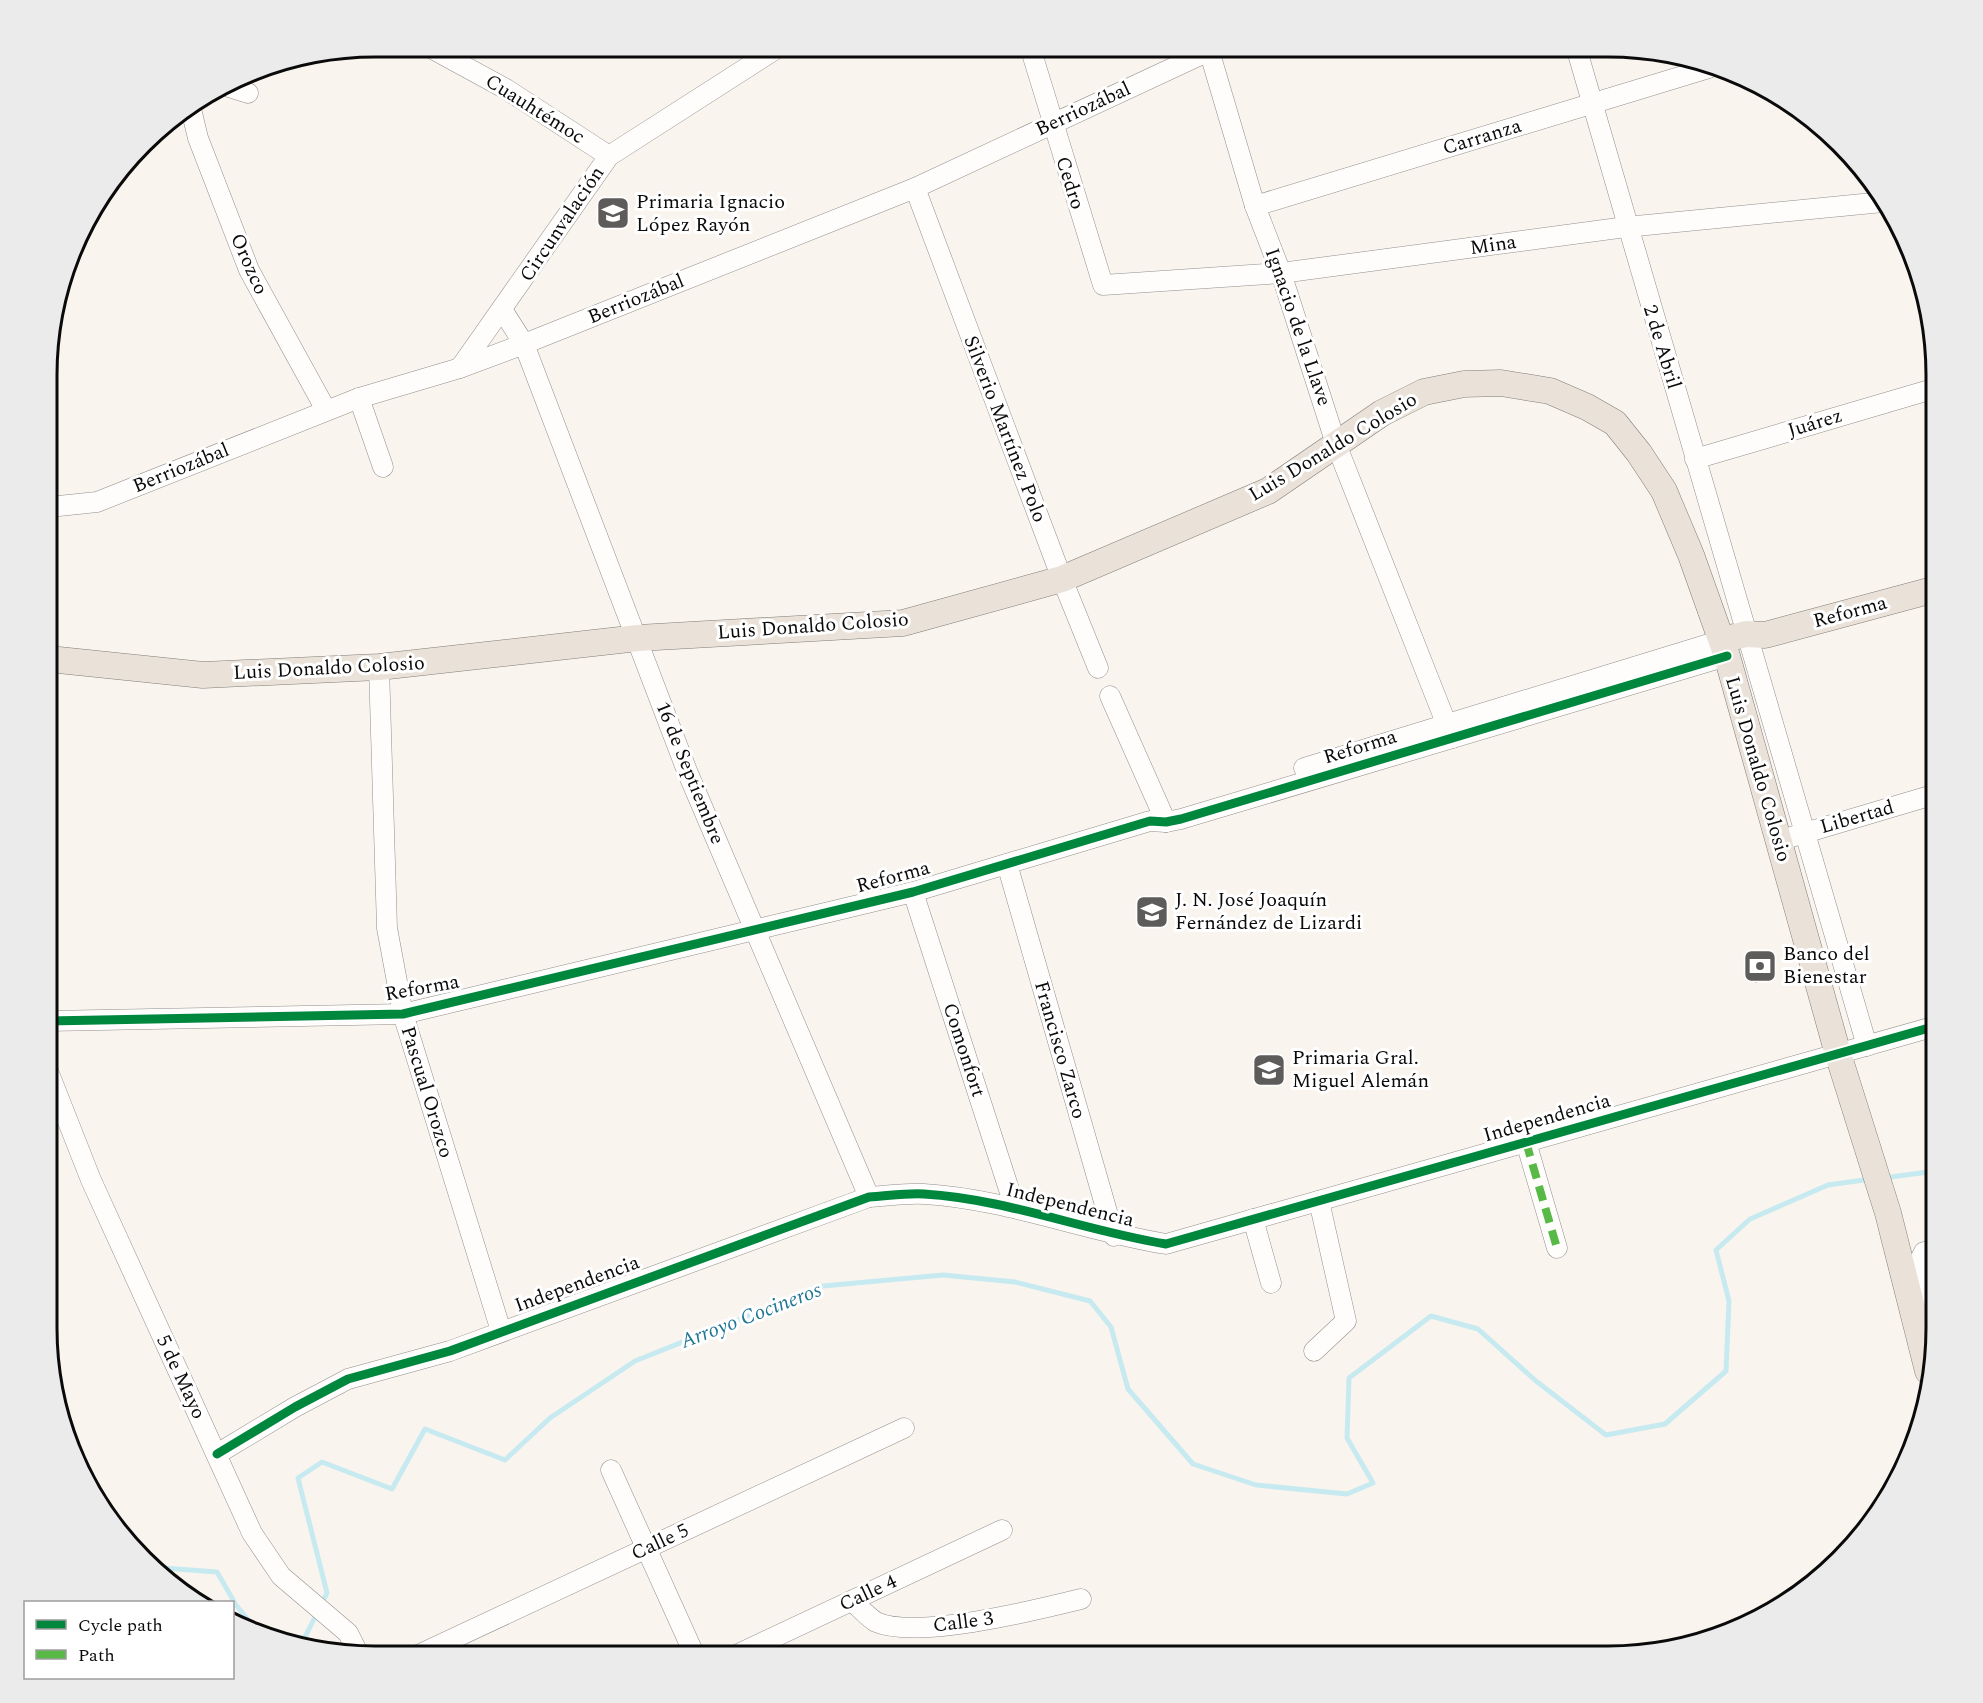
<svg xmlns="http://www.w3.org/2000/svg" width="1983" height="1703" font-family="Spectral,serif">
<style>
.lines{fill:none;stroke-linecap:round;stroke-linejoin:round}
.stream{stroke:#c7eaf1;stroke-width:5}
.building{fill:#9b9794}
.minor-casing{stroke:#928f8d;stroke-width:21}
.major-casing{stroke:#7f7d7a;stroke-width:27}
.minor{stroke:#fefdfc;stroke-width:20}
.major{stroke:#eae2d8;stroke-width:26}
.quiet{stroke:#58b947;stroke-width:8;stroke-dasharray:15 8;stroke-linecap:butt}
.cycleway-casing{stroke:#fff;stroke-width:13}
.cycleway{stroke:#00873e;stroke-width:9}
.labels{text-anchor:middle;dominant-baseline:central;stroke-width:6;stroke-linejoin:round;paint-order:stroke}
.street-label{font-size:20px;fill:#0a0a0a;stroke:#fff}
.poi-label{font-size:20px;fill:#0a0a0a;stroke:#fff;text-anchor:start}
.water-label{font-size:21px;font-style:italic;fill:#1d7693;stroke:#fff}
.rim{fill:none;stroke:#0a0a0a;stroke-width:3}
</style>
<rect width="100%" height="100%" fill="#f9f4ee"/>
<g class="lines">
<g class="stream">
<path d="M 1883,1178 L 1936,1171"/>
<path d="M 158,1570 L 164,1568 L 217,1572 L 236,1605 L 259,1633"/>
<path d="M 290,1640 L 305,1637 L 327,1593 L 298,1478 L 322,1462 L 392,1489 L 425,1429 L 505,1460 L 550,1418 L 635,1361 L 823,1286 L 943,1275 L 1015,1282 L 1090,1301 L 1111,1327 L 1128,1389 L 1193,1464 L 1256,1485 L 1347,1494 L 1373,1483 L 1347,1438 L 1349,1378 L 1431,1316 L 1478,1329 L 1536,1381 L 1606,1435 L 1665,1424 L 1726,1371 L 1729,1301 L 1716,1250 L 1750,1219 L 1828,1185 L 1871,1179"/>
</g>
</g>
<path class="building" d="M 1765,950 L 1772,978 L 1755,983 L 1747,955 Z"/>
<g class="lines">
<g class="minor-casing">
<g id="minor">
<path d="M 429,47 L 506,89 L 609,156"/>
<path d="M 1030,47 L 1103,285 L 1281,273 L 1626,227 L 1883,202"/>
<path d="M 1208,47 L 1255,206 L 1281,273 L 1336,444 L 1452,738"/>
<path d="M 1576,47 L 1867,1046"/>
<path d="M 229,87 L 248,93"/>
<path d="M 191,109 L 198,138 L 249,270 L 326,410"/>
<path d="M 915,188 L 1062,579 L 1098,668"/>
<path d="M 1255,206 L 1709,68"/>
<path d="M 503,311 L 524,344 L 687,771 L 869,1197"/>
<path d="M 460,368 L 609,156 L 779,47"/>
<path d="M 359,398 L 383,467"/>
<path d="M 1695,459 L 1936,388"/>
<path d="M 49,507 L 97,502 L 359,398 L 460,368 L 524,344 L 915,188 L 1209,51"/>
<path d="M 379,667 L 387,928 L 403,1014 L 501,1331"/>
<path d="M 1110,696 L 1166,822"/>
<path d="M 1304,768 L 1722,640"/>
<path d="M 1778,841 L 1936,794"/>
<path d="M 1007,864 L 1114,1236"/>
<path d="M 913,892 L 1015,1208"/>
<path d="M 48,1021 L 403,1014 L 913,892 L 1150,821 L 1166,822 L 1181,819 L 1727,656"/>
<path d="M 48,1071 L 91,1180 L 252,1533 L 281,1576 L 348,1633 L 358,1653"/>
<path d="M 1526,1142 L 1557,1248"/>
<path d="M 1253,1219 L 1271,1283"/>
<path d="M 1915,1313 L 1920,1294 L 1919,1262 L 1924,1252 L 1936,1250"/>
<path d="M 1314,1351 L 1346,1321 L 1319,1201"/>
<path d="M 217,1454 L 295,1407 L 348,1379 L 450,1351 L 869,1197 C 887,1196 906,1193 924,1194 C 1007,1199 1085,1231 1166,1244 L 1936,1026"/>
<path d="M 611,1470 L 695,1656"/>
<path d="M 852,1601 C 859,1607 868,1617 876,1622 C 916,1640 1036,1610 1081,1599"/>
<path d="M 416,1656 L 904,1428"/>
<path d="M 734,1656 L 1002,1530"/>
</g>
</g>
<g class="major-casing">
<g id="major">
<path d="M 1722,640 L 1746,634 L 1765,635 L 1936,589"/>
<path d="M 49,659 L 203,675 L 379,667 L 638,638 L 903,623 L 1062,579 L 1268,491 L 1382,413 L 1424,392 L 1464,384 L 1501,383 L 1550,391 L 1587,407 L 1615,423 L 1639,453 L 1664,491 L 1691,555 L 1727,656 L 1838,1054 L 1888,1213 L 1928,1371"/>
</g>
</g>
<use href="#minor" class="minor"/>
<use href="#major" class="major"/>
<path class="quiet" d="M 1526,1142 L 1557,1248"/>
<g class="cycleway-casing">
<g id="cycleway">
<path d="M 48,1021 L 403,1014 L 913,892 L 1150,821 L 1166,822 L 1181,819 L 1727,656"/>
<path d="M 217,1454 L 295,1407 L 348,1379 L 450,1351 L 869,1197 C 887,1196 906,1193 924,1194 C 1007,1199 1085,1231 1166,1244 L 1936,1026"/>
</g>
</g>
<use href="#cycleway" class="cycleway"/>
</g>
<defs>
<g id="school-square" transform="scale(1.725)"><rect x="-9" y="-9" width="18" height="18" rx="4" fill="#5e5c5a" stroke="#fff"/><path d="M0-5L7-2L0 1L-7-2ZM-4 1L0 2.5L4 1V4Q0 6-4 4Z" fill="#fff"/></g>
<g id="bank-square" transform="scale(1.725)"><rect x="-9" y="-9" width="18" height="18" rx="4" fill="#5e5c5a" stroke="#fff"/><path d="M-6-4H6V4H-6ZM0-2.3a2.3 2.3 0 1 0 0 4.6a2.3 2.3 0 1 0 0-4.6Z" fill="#fff"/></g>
</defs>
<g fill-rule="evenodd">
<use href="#school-square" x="613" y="213"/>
<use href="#school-square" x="1152" y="912"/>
<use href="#bank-square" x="1760" y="966"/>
<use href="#school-square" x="1269" y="1070"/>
</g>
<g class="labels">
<g class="street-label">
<text transform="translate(535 109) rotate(32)">Cuauhtémoc</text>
<text transform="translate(1083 109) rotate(-25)">Berriozábal</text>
<text transform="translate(1482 137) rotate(-17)">Carranza</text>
<text transform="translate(1070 183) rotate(72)">Cedro</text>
<text transform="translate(562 224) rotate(-56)">Circunvalación</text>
<text transform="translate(1493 245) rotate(-8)">Mina</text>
<text transform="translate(249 264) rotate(66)">Orozco</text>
<text transform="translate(636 299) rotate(-22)">Berriozábal</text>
<text transform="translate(1298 327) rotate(71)">Ignacio de la Llave</text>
<text transform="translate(1662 347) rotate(73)">2 de Abril</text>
<text transform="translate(1815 423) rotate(-17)">Juárez</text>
<text transform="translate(1005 429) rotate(69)">Silverio Martínez Polo</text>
<text transform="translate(1333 447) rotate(-31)">Luis Donaldo Colosio</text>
<text transform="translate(181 468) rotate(-22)">Berriozábal</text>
<text transform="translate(1850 612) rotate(-15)">Reforma</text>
<text transform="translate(813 626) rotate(-4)">Luis Donaldo Colosio</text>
<text transform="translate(329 668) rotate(-3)">Luis Donaldo Colosio</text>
<text transform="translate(1360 747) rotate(-17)">Reforma</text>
<text transform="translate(1758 769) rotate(74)">Luis Donaldo Colosio</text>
<text transform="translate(690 773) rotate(68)">16 de Septiembre</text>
<text transform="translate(1857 817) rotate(-16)">Libertad</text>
<text transform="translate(893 877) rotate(-15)">Reforma</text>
<text transform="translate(422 988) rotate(-10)">Reforma</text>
<text transform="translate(964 1050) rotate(72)">Comonfort</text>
<text transform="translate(1060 1050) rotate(74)">Francisco Zarco</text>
<text transform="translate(427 1092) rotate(73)">Pascual Orozco</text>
<text transform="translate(1547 1118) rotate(-16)">Independencia</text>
<text transform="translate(1070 1205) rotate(14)">Independencia</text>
<text transform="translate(577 1284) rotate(-20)">Independencia</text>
<text transform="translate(181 1377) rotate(65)">5 de Mayo</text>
<text transform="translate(660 1542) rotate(-25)">Calle 5</text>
<text transform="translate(868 1593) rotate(-25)">Calle 4</text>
<text transform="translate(963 1622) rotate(-7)">Calle 3</text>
</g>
<g class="poi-label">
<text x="636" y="202">Primaria Ignacio<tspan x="636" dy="23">López Rayón</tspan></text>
<text x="1175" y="900">J. N. José Joaquín<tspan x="1175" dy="23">Fernández de Lizardi</tspan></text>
<text x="1783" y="954">Banco del<tspan x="1783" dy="23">Bienestar</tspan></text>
<text x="1292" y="1058">Primaria Gral.<tspan x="1292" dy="23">Miguel Alemán</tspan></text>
</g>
<g class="water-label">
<text transform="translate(751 1316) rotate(-21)">Arroyo Cocineros</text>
</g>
</g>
<path d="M0 0H1983V1703H0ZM375 57H1608A318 318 0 0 1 1926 375V1328A318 318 0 0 1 1608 1646H375A318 318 0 0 1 57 1328V375A318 318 0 0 1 375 57Z" fill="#ebebeb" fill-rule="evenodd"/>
<path class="rim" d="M375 57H1608A318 318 0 0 1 1926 375V1328A318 318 0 0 1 1608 1646H375A318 318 0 0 1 57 1328V375A318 318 0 0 1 375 57Z"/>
<rect x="24" y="1601" width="210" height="78" fill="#ffffff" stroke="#9d9d9d" stroke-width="1.5"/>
<rect x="36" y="1620" width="30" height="9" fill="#00873e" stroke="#9d9d9d" stroke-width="1.5"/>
<text x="78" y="1631" font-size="18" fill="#0a0a0a">Cycle path</text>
<rect x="36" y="1650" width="30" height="9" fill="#58b947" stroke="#9d9d9d" stroke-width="1.5"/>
<text x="78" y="1661" font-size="18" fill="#0a0a0a">Path</text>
</svg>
